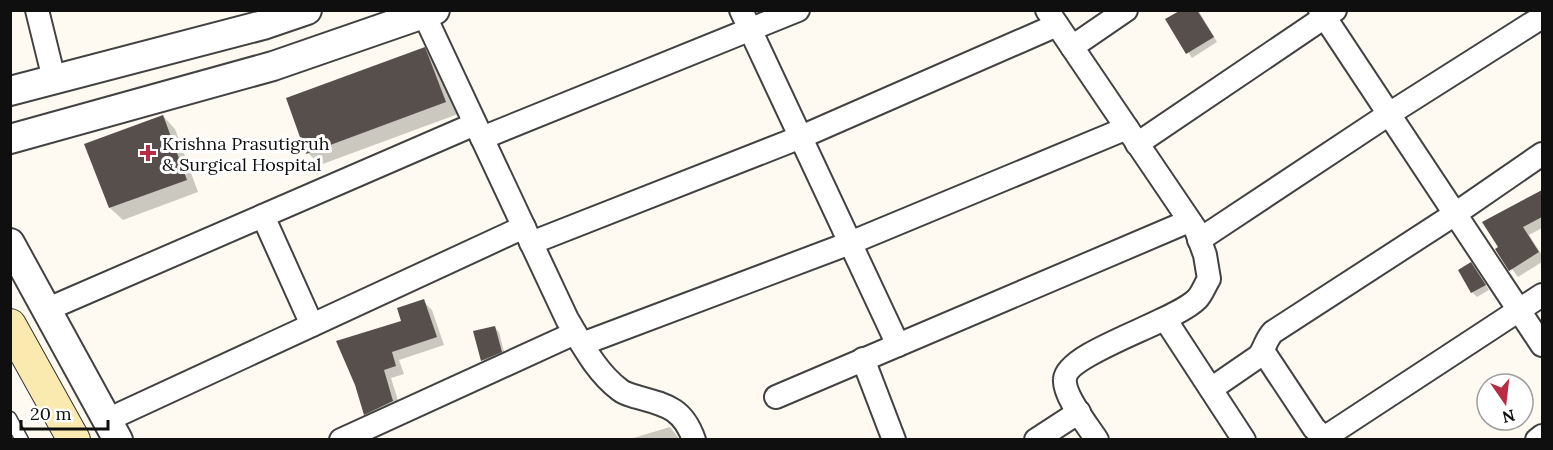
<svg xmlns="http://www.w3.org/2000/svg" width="1553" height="450" font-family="Lora,serif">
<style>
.shadow{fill:#0003}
.building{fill:#574f4c}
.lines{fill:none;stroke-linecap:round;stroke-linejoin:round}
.service-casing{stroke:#424242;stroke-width:15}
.minor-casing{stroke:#424242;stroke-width:26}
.tertiary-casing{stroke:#424242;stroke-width:32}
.secondary-casing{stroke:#313131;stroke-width:34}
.service{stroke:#fff;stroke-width:12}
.minor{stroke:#fff;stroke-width:22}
.tertiary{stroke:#fff;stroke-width:28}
.secondary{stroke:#fbeaaf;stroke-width:32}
.poi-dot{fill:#ba2c43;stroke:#fff;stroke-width:2}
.labels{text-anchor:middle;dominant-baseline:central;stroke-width:6;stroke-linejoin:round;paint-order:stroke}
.poi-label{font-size:18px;fill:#0f0f0f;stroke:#fff;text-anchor:start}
</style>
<rect width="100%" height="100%" fill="#fefaf1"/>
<g class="shadow">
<path d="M 1184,10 L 1198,10 L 1217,42 L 1192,58 L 1167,20 Z"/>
<path d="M 424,49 L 437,61 L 458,114 L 320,165 L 308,153 Z"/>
<path d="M 163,116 L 175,129 L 198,192 L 123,220 L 110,208 Z"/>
<path d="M 1539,194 L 1542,198 L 1542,228 L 1529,235 L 1542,255 L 1542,262 L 1518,277 L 1497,249 Z"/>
<path d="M 1475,269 L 1489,290 L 1477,297 L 1472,292 Z"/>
<path d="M 423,301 L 432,310 L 444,345 L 399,360 L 404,374 L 391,378 L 401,410 L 374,422 L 365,414 L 403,322 Z"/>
<path d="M 494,327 L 499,332 L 505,356 L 487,365 L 483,360 Z"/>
<path d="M 670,427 L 680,440 L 631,440 L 630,439 Z"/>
</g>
<g class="building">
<path d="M 1181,10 L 1197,10 L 1214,37 L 1186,54 L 1165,19 Z"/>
<path d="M 425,47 L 446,102 L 306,154 L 286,98 Z"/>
<path d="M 163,115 L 187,180 L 109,208 L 84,144 Z"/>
<path d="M 1542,190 L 1542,217 L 1523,227 L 1539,252 L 1509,271 L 1495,249 L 1498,247 L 1482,222 Z"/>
<path d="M 1471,262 L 1486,285 L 1471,293 L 1458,270 Z"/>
<path d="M 424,299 L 437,337 L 392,352 L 396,366 L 384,370 L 393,401 L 364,415 L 355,385 L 336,341 L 401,321 L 397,308 Z"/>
<path d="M 495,326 L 502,352 L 481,361 L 473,331 Z"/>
</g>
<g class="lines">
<g class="service-casing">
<path id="service" d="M 10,418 L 22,440"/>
</g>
<g class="minor-casing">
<g id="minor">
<path d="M 37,10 L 54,79"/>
<path d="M 422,10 L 567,319 C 582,344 596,372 620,390 C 625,394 631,395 637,397 C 666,405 683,408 694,440"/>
<path d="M 741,10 L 898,345"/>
<path d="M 1047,10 L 1196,230 L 1205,255 L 1209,279 C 1205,285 1202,294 1197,299 C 1175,322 1067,352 1065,379 C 1063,395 1088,426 1097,440"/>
<path d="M 1320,10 L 1542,345"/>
<path d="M 1072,47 L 1126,10"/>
<path d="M 482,138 L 798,10"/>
<path d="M 1137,144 L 1335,10"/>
<path d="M 263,216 L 312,325"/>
<path d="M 1199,240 L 1389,114 L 1542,17"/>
<path d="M 531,243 L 801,137 L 1057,25"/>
<path d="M 48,309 L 475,124"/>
<path d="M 1165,319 L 1244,440"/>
<path d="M 582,344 L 850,243 L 1127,128"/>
<path d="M 1263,351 L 1314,428 L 1321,435 L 1327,436 L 1542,295"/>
<path d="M 863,359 L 894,440"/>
<path d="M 1211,389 L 1259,356 C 1265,348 1266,339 1273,332 L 1455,214 L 1542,154"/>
<path d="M 776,397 L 1189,221"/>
<path d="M 107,420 L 524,227"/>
<path d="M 341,440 L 575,333"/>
<path d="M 1036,440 L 1079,412"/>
<path d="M 1537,440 L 1542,436"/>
</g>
</g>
<g class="tertiary-casing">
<g id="tertiary">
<path d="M 10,91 L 263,25 L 307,10"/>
<path d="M 10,139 L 273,66 L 435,10"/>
<path d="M 10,243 L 118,440"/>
</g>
</g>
<g class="secondary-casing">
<path id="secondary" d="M 10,325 L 74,440"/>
</g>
<use href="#service" class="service"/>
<use href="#minor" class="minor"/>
<use href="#tertiary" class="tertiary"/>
<use href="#secondary" class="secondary"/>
</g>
<path class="poi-dot" d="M145 144h6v6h6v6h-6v6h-6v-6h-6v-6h6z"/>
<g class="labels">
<g class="poi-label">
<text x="162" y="143">Krishna Prasutigruh<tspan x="162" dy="21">&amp; Surgical Hospital</tspan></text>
</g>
</g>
<rect width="1553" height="450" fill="none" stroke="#0f0f0f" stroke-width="24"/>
<g transform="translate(1505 402) rotate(166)"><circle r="28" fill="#ffffff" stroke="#9f9f9f" stroke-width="1.5"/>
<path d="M0-4.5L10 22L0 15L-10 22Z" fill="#ba2c43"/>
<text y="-9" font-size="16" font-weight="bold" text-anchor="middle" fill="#0f0f0f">N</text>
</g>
<path d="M21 420v9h87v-9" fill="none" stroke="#0f0f0f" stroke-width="3"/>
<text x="30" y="420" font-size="18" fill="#0f0f0f" stroke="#ffffff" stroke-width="4.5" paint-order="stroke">20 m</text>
</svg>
